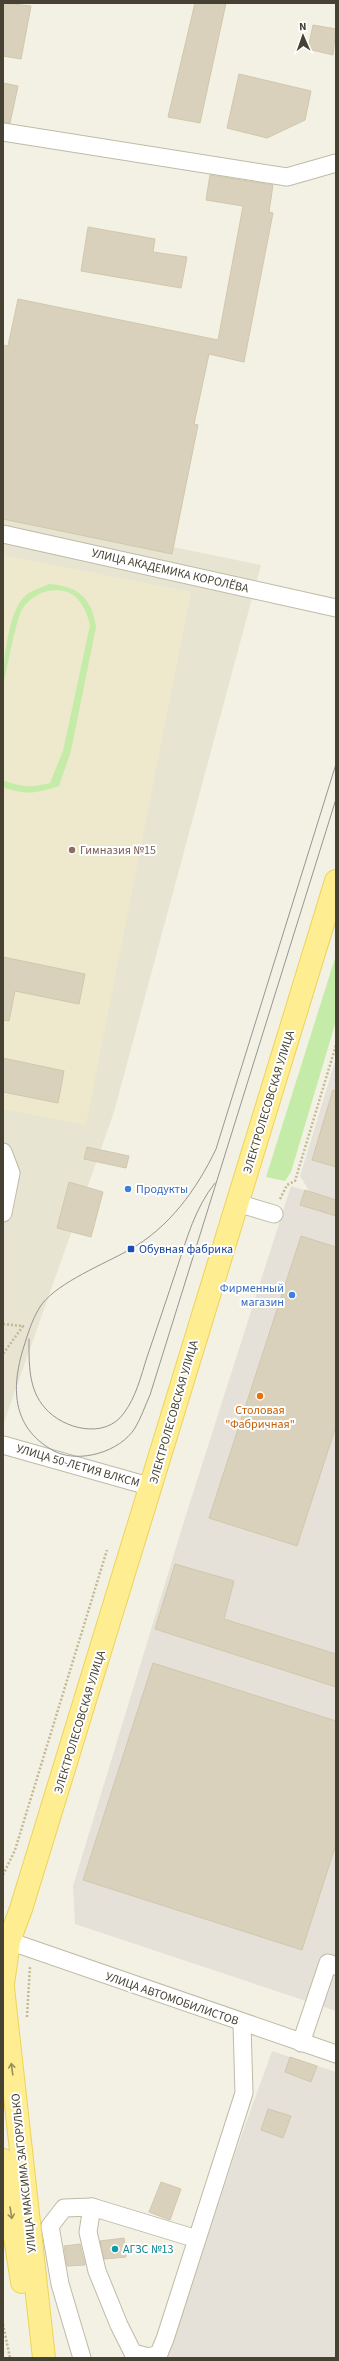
<svg xmlns="http://www.w3.org/2000/svg" width="339" height="2361" font-family="'Source Sans 3',sans-serif">
<style>
.residential{fill:#e8e4d2}
.industrial{fill:#e5e1d9}
.education{fill:#eee9cc}
.green{fill:#c5eba9}
.building{fill:#d9d1bb;stroke:#d1c7ab}
.lines{fill:none;stroke-linecap:round;stroke-linejoin:round}
.minor-casing{stroke:#c0baa6;stroke-width:19}
.major-casing{stroke:#edd359;stroke-width:24}
.path{stroke:#c3b896;stroke-width:2.5;stroke-dasharray:2 2;stroke-linecap:butt}
.minor{stroke:#fff;stroke-width:17}
.major{stroke:#ffee91;stroke-width:22}
.tram{stroke:#959595;stroke-width:1}
.oneway{stroke:#998f5d}
.education-dot{fill:#8d6e63;stroke:#fff;stroke-width:1.5}
.shop-dot{fill:#3f7fe0;stroke:#fff;stroke-width:1.5}
.transit-dot{fill:#1a4fb4;stroke:#fff;stroke-width:1.5}
.food-dot{fill:#e8710a;stroke:#fff;stroke-width:1.5}
.culture-dot{fill:#0f9aa8;stroke:#fff;stroke-width:1.5}
.labels{text-anchor:middle;dominant-baseline:central;stroke-width:4;stroke-linejoin:round;paint-order:stroke}
.street-label{font-size:12px;fill:#464133;stroke:#fff}
.education-label{font-size:12px;fill:#785e54;stroke:#fff;text-anchor:start}
.shop-label{font-size:12px;fill:#366cbe;stroke:#fff;text-anchor:start}
.transit-label{font-size:12px;fill:#164399;stroke:#fff;text-anchor:start}
.food-label{font-size:12px;fill:#c56008;stroke:#fff}
.culture-label{font-size:12px;fill:#0d838f;stroke:#fff;text-anchor:start}
</style>
<rect width="100%" height="100%" fill="#f3f1e4"/>
<path class="residential" d="M 3,512 L 261,565 L 114,1112 L 3,1425 Z"/>
<g class="industrial">
<path d="M 336,1058 L 336,2011 L 75,1924 L 73,1886 L 185,1518 L 291,1186 L 310,1192 L 300,1176 Z"/>
<path d="M 272,2051 L 336,2072 L 336,2358 L 167,2358 L 238,2145 Z"/>
</g>
<path class="education" d="M 3,555 L 191,592 L 86,1125 L 3,1109 Z"/>
<g class="green">
<path d="M 49,584 C 78,586 92,598 96,627 L 71,751 L 59,786 C 37,793 26,796 3,787 L 3,780 C 20,787 32,788 50,783 L 63,751 L 90,625 C 87,612 79,593 63,591 C 47,588 32,595 23,608 C 16,617 7,671 3,686 C 3,664 8,616 22,599 C 29,591 40,588 49,584 Z"/>
<path d="M 336,955 L 336,1021 L 291,1172 L 285,1181 L 266,1177 Z"/>
</g>
<g class="building">
<path d="M 3,3 L 31,6 L 21,59 L 3,56 Z"/>
<path d="M 195,3 L 226,3 L 200,123 L 168,117 Z"/>
<path d="M 313,25 L 336,29 L 333,55 L 308,49 Z"/>
<path d="M 239,74 L 311,91 L 305,120 L 267,138 L 227,128 Z"/>
<path d="M 3,83 L 18,86 L 10,123 L 3,122 Z"/>
<path d="M 210,175 L 273,185 L 269,212 L 273,213 L 244,362 L 209,354 L 194,424 L 198,425 L 172,554 L 3,519 L 3,345 L 8,346 L 18,299 L 218,340 L 243,206 L 206,200 Z"/>
<path d="M 88,227 L 155,239 L 153,252 L 187,257 L 181,288 L 81,271 Z"/>
<path d="M 3,957 L 85,974 L 79,1004 L 15,991 L 9,1021 L 3,1020 Z"/>
<path d="M 3,1058 L 64,1071 L 58,1103 L 3,1092 Z"/>
<path d="M 333,1090 L 336,1091 L 336,1167 L 312,1160 Z"/>
<path d="M 87,1147 L 129,1156 L 126,1168 L 84,1159 Z"/>
<path d="M 69,1182 L 103,1192 L 91,1237 L 57,1228 Z"/>
<path d="M 305,1190 L 336,1200 L 336,1216 L 300,1205 Z"/>
<path d="M 301,1236 L 336,1247 L 336,1426 L 297,1546 L 209,1518 Z"/>
<path d="M 175,1564 L 234,1581 L 224,1619 L 336,1654 L 336,1687 L 155,1629 Z"/>
<path d="M 153,1663 L 336,1721 L 336,1844 L 302,1950 L 83,1880 Z"/>
<path d="M 290,2057 L 317,2066 L 311,2082 L 285,2072 Z"/>
<path d="M 268,2109 L 291,2116 L 283,2138 L 261,2130 Z"/>
<path d="M 161,2182 L 181,2189 L 170,2220 L 149,2212 Z"/>
<path d="M 124,2238 L 126,2257 L 104,2259 L 100,2241 Z"/>
<path d="M 80,2244 L 85,2265 L 67,2266 L 64,2246 Z"/>
</g>
<g class="lines">
<g class="minor-casing">
<g id="minor">
<path d="M 3,132 L 287,177 L 336,163"/>
<path d="M 3,534 L 336,608"/>
<path d="M 3,1152 L 11,1173 L 3,1213"/>
<path d="M 237,1203 L 274,1214"/>
<path d="M 3,1445 L 152,1487"/>
<path d="M 3,1939 L 336,2054"/>
<path d="M 301,2043 L 328,1963 L 336,1966"/>
<path d="M 92,2207 L 88,2232 L 97,2271 L 119,2325 L 133,2353 L 149,2357 L 159,2354"/>
<path d="M 82,2358 L 60,2284 L 50,2226 L 64,2208 L 92,2207 L 197,2239"/>
<path d="M 157,2358 L 165,2339 L 244,2093 L 242,2024"/>
</g>
</g>
<g class="major-casing">
<g id="major">
<path d="M 3,1984 L 9,1941 L 21,1909 C 126,1567 231,1224 336,881"/>
<path d="M 3,1988 L 44,2358"/>
<path d="M 3,2160 L 22,2282"/>
</g>
</g>
<g class="path">
<path d="M 280,1199 L 287,1185 L 295,1181 L 336,1045"/>
<path d="M 3,1324 L 23,1326 L 3,1354"/>
<path d="M 3,1875 L 15,1850 L 107,1550"/>
<path d="M 27,2017 L 30,1966"/>
<path d="M 3,2324 L 10,2358"/>
</g>
<use href="#minor" class="minor"/>
<use href="#major" class="major"/>
<g class="tram">
<path d="M 336,764 L 216,1149 C 197,1189 169,1228 129,1250 C 104,1264 59,1282 42,1304 C 34,1315 29,1330 25,1343 C 11,1385 10,1427 54,1451 C 79,1464 120,1452 135,1428 C 141,1418 145,1406 150,1395 L 336,799"/>
<path d="M 29,1339 C 29,1363 28,1389 45,1408 C 63,1429 105,1440 124,1413 C 136,1397 141,1376 147,1357 C 157,1328 167,1298 177,1268 C 187,1238 195,1208 215,1183"/>
</g>
</g>
<defs><path id="oneway-shaft" d="M-6 0H5M1.5-3L5.5 0L1.5 3" fill="none" stroke-width="1.6" stroke-linecap="round" stroke-linejoin="round"/></defs>
<g class="oneway">
<use href="#oneway-shaft" transform="translate(12 2069) rotate(-98)"/>
<use href="#oneway-shaft" transform="translate(11 2213) rotate(81)"/>
</g>
<circle class="education-dot" cx="72" cy="850" r="4"/>
<g class="shop-dot">
<circle cx="128" cy="1189" r="4"/>
<circle cx="292" cy="1295" r="4"/>
</g>
<rect class="transit-dot" x="127" y="1245" width="8" height="8" rx="2"/>
<circle class="food-dot" cx="260" cy="1396" r="4"/>
<circle class="culture-dot" cx="115" cy="2249" r="4"/>
<g class="labels">
<g class="street-label">
<text transform="translate(170 571) rotate(13)">УЛИЦА АКАДЕМИКА КОРОЛЁВА</text>
<text transform="translate(269 1102) rotate(-73)">ЭЛЕКТРОЛЕСОВСКАЯ УЛИЦА</text>
<text transform="translate(174 1412) rotate(-74)">ЭЛЕКТРОЛЕСОВСКАЯ УЛИЦА</text>
<text transform="translate(78 1466) rotate(16)">УЛИЦА 50-ЛЕТИЯ ВЛКСМ</text>
<text transform="translate(80 1722) rotate(-73)">ЭЛЕКТРОЛЕСОВСКАЯ УЛИЦА</text>
<text transform="translate(172 1999) rotate(19)">УЛИЦА АВТОМОБИЛИСТОВ</text>
<text transform="translate(24 2173) rotate(-96)">УЛИЦА МАКСИМА ЗАГОРУЛЬКО</text>
</g>
<g class="education-label">
<text x="80" y="850">Гимназия №15</text>
</g>
<g class="shop-label">
<text x="136" y="1189">Продукты</text>
<text x="284" y="1288" text-anchor="end">Фирменный<tspan x="284" dy="14">магазин</tspan></text>
</g>
<g class="transit-label">
<text x="139" y="1249">Обувная фабрика</text>
</g>
<g class="food-label">
<text x="260" y="1410">Столовая<tspan x="260" dy="14">"Фабричная"</tspan></text>
</g>
<g class="culture-label">
<text x="123" y="2249">АГЗС №13</text>
</g>
</g>
<rect width="339" height="2361" fill="none" stroke="#464133" stroke-width="8"/>
<g transform="translate(303 36) rotate(358)" stroke="#ffffff" stroke-width="3" paint-order="stroke">
<path d="M0-3L7 15L0 10L-7 15Z" fill="#464133"/>
<text y="-6" font-size="11" font-weight="bold" text-anchor="middle" fill="#464133">N</text>
</g>
</svg>
